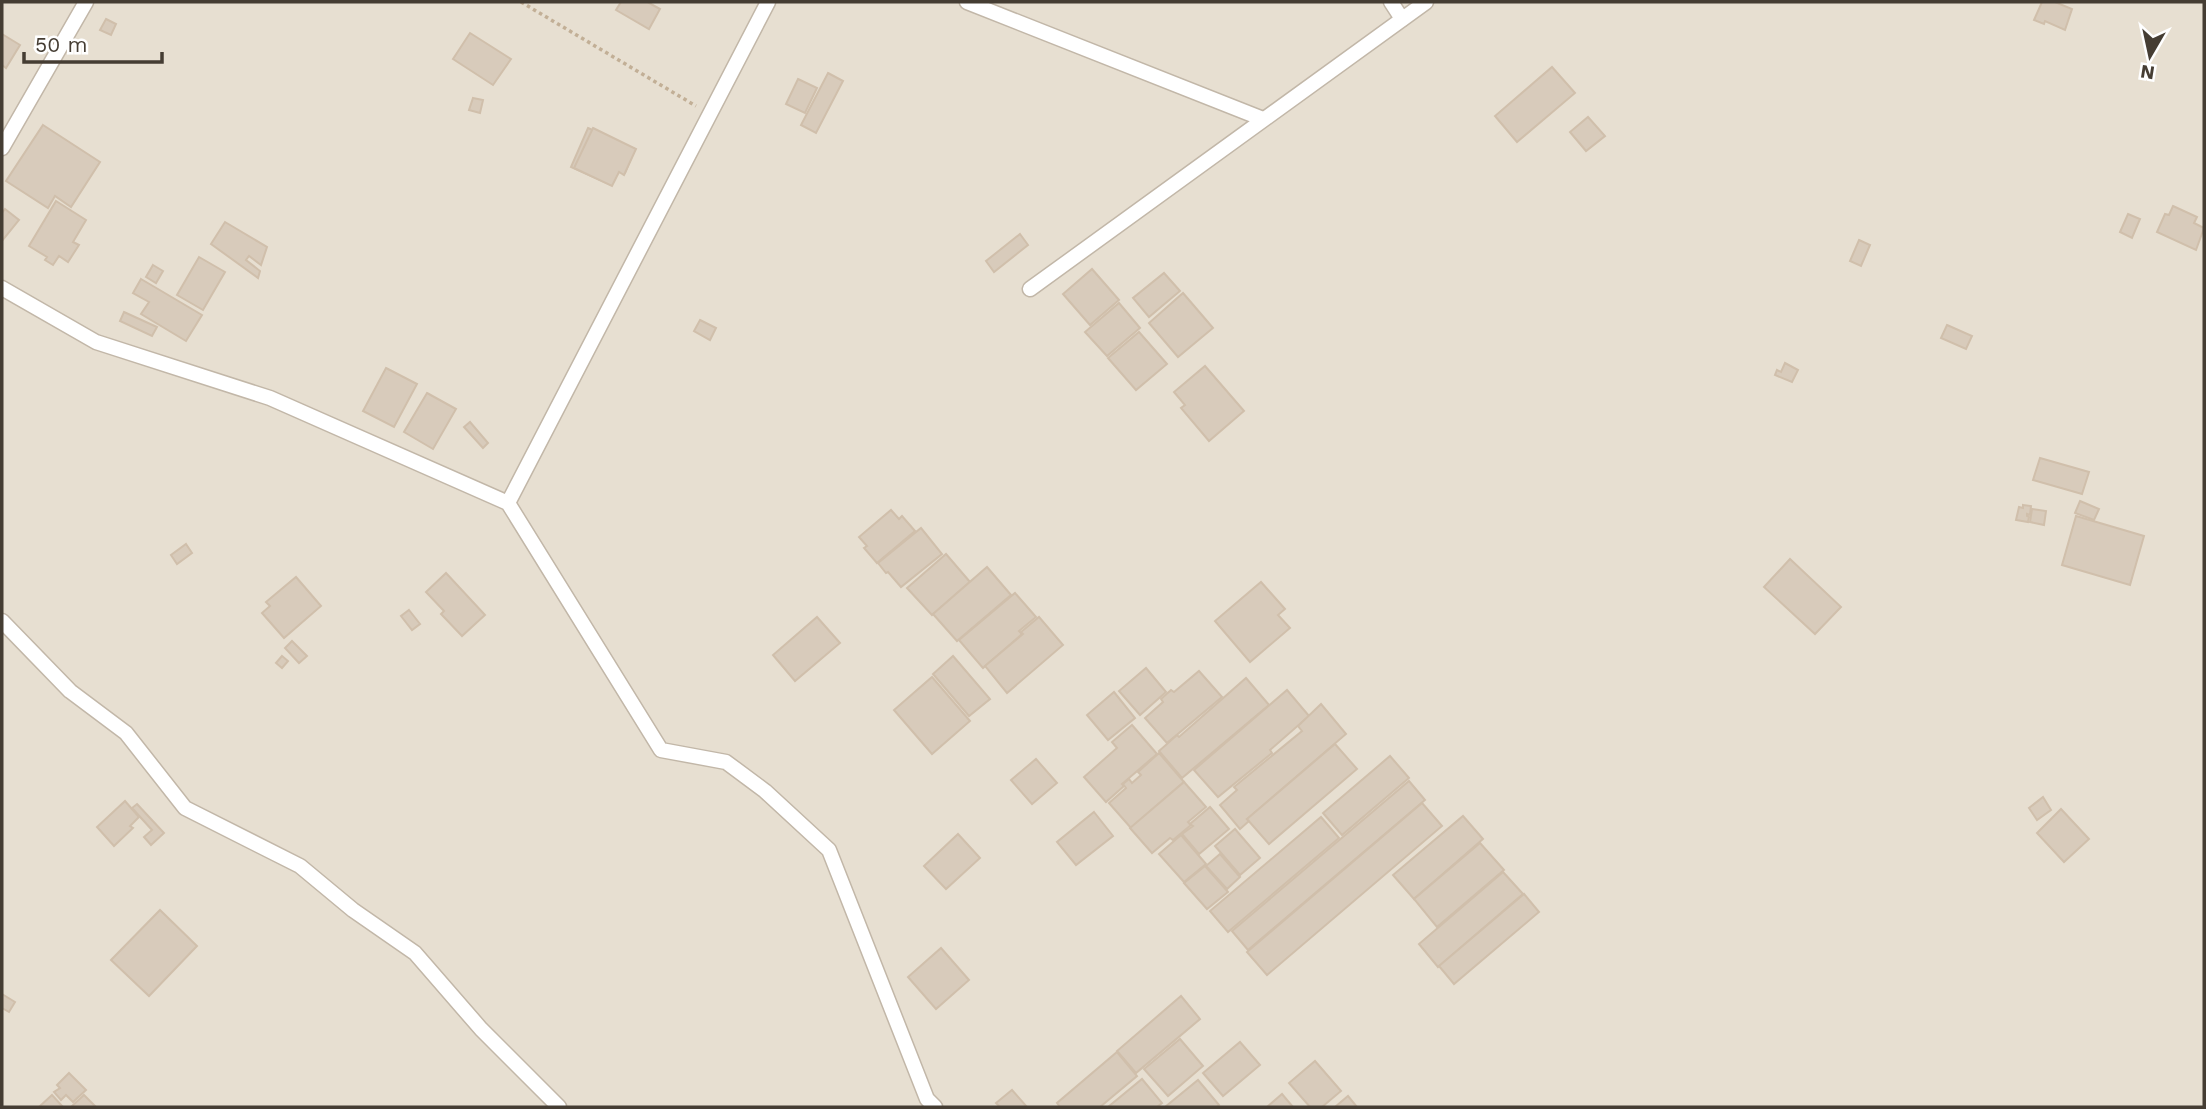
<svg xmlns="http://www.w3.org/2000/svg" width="2206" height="1109" font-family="'Work Sans',sans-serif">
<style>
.residential{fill:#e7dfd1}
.building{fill:#d8cbbb;stroke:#d0bfab;stroke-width:2}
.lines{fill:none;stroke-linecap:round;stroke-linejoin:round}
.minor-casing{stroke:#c2b7a8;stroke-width:17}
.path{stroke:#c2af96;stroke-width:3.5;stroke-dasharray:3.5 3.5;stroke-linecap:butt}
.minor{stroke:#fff;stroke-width:14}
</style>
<rect width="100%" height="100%" fill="#f3ede3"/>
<rect class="residential" x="2" y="2" width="2202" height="1105"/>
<g class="building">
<path d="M 621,2 L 650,2 L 649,3 L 660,9 L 649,29 L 616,10 Z"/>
<path d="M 2042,2 L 2055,2 L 2072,9 L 2065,30 L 2045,21 L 2044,24 L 2034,20 Z"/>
<path d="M 106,19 L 116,24 L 111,35 L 100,30 Z"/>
<path d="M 470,33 L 511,59 L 493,85 L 453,59 Z"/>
<path d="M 2,34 L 20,45 L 6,68 L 2,65 Z"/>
<path d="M 1552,67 L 1575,93 L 1517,142 L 1495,116 Z"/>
<path d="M 828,73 L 843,81 L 816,133 L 801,125 Z"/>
<path d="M 798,79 L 817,88 L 805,113 L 786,104 Z"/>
<path d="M 473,98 L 483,100 L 480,113 L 469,110 Z"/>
<path d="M 1588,117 L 1605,136 L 1586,151 L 1570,132 Z"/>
<path d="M 43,125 L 100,162 L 71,207 L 55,196 L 48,208 L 6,181 Z"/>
<path d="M 588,128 L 635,149 L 625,173 L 618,170 L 611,185 L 571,167 Z"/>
<path d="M 593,128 L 636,149 L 624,175 L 619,172 L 612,186 L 574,168 Z"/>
<path d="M 56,201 L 86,220 L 73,242 L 79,245 L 68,262 L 59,256 L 53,265 L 45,260 L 47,257 L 29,246 Z"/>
<path d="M 2173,206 L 2197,217 L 2194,223 L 2204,228 L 2196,250 L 2157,232 L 2165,214 L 2169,215 Z"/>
<path d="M 5,209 L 19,220 L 2,241 L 2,213 Z"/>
<path d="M 2128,214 L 2140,219 L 2132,238 L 2120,232 Z"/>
<path d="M 225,222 L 267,247 L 261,265 L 249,256 L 246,260 L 260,271 L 258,278 L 211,244 Z"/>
<path d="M 1020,234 L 1028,245 L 994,272 L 986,261 Z"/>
<path d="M 1859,240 L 1870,245 L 1861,266 L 1850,261 Z"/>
<path d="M 199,257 L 225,272 L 203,310 L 177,295 Z"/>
<path d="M 153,265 L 163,271 L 156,283 L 146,277 Z"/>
<path d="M 1092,269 L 1119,300 L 1090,325 L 1063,294 Z"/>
<path d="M 1164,273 L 1180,291 L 1149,317 L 1133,298 Z"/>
<path d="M 141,279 L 202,315 L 186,341 L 141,314 L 149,302 L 133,293 Z"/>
<path d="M 1183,293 L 1213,328 L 1178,357 L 1149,323 Z"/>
<path d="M 1119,303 L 1140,328 L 1107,356 L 1085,332 Z"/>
<path d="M 124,312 L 157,327 L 152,336 L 120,321 Z"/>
<path d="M 700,320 L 716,328 L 710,340 L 694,331 Z"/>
<path d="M 1947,325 L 1972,336 L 1966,349 L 1941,338 Z"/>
<path d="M 1139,332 L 1167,364 L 1136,390 L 1108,358 Z"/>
<path d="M 1785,363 L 1798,370 L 1792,382 L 1775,375 L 1777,370 L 1781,372 Z"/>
<path d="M 1205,366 L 1244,411 L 1209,441 L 1181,408 L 1185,405 L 1174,392 Z"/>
<path d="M 386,368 L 417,384 L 394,427 L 363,411 Z"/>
<path d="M 427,393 L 456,409 L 433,449 L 404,432 Z"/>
<path d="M 470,422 L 488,443 L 483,448 L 464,427 Z"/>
<path d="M 2040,458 L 2089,472 L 2082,494 L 2033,480 Z"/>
<path d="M 2080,501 L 2099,509 L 2094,520 L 2075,513 Z"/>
<path d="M 2023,505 L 2031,506 L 2030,515 L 2027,514 L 2027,516 L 2029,517 L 2028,522 L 2016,520 L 2019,507 L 2023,508 Z"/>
<path d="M 2032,509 L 2046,511 L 2044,525 L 2030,522 Z"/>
<path d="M 891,510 L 899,519 L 902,516 L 915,531 L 877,563 L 864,548 L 867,546 L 859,537 Z"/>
<path d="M 2076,516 L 2144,536 L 2130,585 L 2062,565 Z"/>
<path d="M 921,528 L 942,554 L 901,587 L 888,572 L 886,573 L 878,563 Z"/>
<path d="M 186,544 L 192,553 L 177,564 L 171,555 Z"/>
<path d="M 946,554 L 970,582 L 932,615 L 907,588 Z"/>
<path d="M 1790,559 L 1841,607 L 1815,634 L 1764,587 Z"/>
<path d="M 987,567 L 1011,595 L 957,641 L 933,614 Z"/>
<path d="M 446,573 L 485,615 L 462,636 L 441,614 L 444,611 L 426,592 Z"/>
<path d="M 296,577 L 321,606 L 284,638 L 262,613 L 270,606 L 266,602 Z"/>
<path d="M 1261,582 L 1285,609 L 1278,615 L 1290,628 L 1250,662 L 1215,621 Z"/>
<path d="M 1015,593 L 1036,617 L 1019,631 L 1022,634 L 983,668 L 959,640 Z"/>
<path d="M 409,610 L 420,624 L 412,630 L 401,616 Z"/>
<path d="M 817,617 L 840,643 L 795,681 L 773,655 Z"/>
<path d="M 1039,617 L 1063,645 L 1007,693 L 985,666 L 1023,634 L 1021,632 Z"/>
<path d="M 292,641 L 307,656 L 299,663 L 285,648 Z"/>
<path d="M 282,656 L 288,661 L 282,668 L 276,663 Z"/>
<path d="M 953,656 L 990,699 L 969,716 L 933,674 Z"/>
<path d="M 1146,668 L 1166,692 L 1140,715 L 1119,691 Z"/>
<path d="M 1199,671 L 1222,697 L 1167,743 L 1145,718 L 1163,702 L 1161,699 L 1171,690 L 1174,692 Z"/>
<path d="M 932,677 L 970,721 L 932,754 L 894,710 Z"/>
<path d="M 1246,678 L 1269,705 L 1182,778 L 1159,751 L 1177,735 L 1179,737 Z"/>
<path d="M 1287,690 L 1309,716 L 1270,750 L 1272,753 L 1218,797 L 1194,770 Z"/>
<path d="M 1114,692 L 1135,718 L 1108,740 L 1087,715 Z"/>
<path d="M 1321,704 L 1346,734 L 1247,819 L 1249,821 L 1240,829 L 1220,805 L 1237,790 L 1234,787 L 1302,731 L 1298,726 Z"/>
<path d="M 1132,725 L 1157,754 L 1122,784 L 1124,786 L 1106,802 L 1084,777 L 1117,748 L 1112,742 Z"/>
<path d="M 1335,744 L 1357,769 L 1269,844 L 1247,819 Z"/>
<path d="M 1159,753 L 1184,782 L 1131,828 L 1109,803 L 1126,788 L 1123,784 L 1129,779 L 1132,783 L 1141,775 L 1138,772 Z"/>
<path d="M 1390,756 L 1409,778 L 1342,835 L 1323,813 Z"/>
<path d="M 1036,759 L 1057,783 L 1032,804 L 1011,780 Z"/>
<path d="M 1409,781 L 1425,800 L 1248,950 L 1232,931 Z"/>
<path d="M 1184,782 L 1206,807 L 1188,822 L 1191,825 L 1173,840 L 1170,838 L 1152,853 L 1130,828 Z"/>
<path d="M 2043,797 L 2051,810 L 2037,820 L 2029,808 Z"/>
<path d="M 125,801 L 139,817 L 130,826 L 133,828 L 114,846 L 97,827 Z"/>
<path d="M 1422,803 L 1442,826 L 1267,975 L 1247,952 Z"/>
<path d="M 137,804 L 164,833 L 151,845 L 144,837 L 152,830 L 132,808 Z"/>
<path d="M 1210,807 L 1229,829 L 1199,854 L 1182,834 L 1193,826 L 1190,824 Z"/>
<path d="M 2061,809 L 2089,839 L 2064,862 L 2037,833 Z"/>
<path d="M 1094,812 L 1113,836 L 1076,865 L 1057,842 Z"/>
<path d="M 1463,816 L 1483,839 L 1414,899 L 1393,875 Z"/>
<path d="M 1321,817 L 1339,838 L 1228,932 L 1210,911 Z"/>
<path d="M 1235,829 L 1260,858 L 1240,875 L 1215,846 Z"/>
<path d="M 958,834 L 980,858 L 946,889 L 924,866 Z"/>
<path d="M 1181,835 L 1206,864 L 1184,882 L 1159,854 Z"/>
<path d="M 1480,843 L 1504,870 L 1437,927 L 1414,899 Z"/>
<path d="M 1220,854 L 1240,877 L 1227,889 L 1206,866 Z"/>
<path d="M 1205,866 L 1228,892 L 1207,909 L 1184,883 Z"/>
<path d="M 1503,872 L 1523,894 L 1438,967 L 1419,944 Z"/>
<path d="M 1524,894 L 1539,912 L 1454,984 L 1439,966 Z"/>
<path d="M 160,910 L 197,946 L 149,996 L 111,960 Z"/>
<path d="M 941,948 L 969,980 L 936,1009 L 908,977 Z"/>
<path d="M 2,994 L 15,1002 L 9,1012 L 2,1008 Z"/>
<path d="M 1181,996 L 1200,1019 L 1136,1073 L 1117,1051 Z"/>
<path d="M 1180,1039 L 1203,1066 L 1168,1096 L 1144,1069 Z"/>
<path d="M 1240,1042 L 1260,1065 L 1223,1096 L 1203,1073 Z"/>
<path d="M 1117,1052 L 1137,1076 L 1100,1107 L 1060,1107 L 1057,1103 Z"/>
<path d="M 1315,1061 L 1341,1091 L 1322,1107 L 1310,1107 L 1289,1083 Z"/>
<path d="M 69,1073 L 86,1090 L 73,1102 L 66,1095 L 61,1100 L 54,1092 L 60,1088 L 57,1085 Z"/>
<path d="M 1142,1079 L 1162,1103 L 1157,1107 L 1108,1107 Z"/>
<path d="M 1198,1080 L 1219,1105 L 1217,1107 L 1165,1107 Z"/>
<path d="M 1012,1090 L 1027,1107 L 1000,1107 L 996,1103 Z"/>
<path d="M 1282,1094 L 1293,1107 L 1267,1107 Z"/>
<path d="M 52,1095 L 63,1107 L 39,1107 Z"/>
<path d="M 84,1095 L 96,1107 L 71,1107 Z"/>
<path d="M 1348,1096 L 1357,1107 L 1335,1107 Z"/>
</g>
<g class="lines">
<g class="minor-casing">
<g id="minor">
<path d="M 967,2 L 1263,119"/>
<path d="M 1391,2 L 1402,19"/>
<path d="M 2,148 L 86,2"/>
<path d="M 2,288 L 96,342 L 270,398 L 508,503 L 661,750 L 726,762 L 765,791 L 829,850 L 927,1099 L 935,1107"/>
<path d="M 1030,289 L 1426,2"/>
<path d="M 508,503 L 768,2"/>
<path d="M 2,621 L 70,691 L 126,733 L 185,808 L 300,866 L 353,910 L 415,953 L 481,1029 L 559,1107"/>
</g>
</g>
<path class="path" d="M 521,2 L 696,106"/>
<use href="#minor" class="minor"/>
</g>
<rect width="2206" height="1109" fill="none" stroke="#453d33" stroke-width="7"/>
<g transform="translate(2150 56) rotate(189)" stroke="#ffffff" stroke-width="5" paint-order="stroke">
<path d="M0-5L12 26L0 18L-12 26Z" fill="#453d33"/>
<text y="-10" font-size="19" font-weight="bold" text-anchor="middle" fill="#453d33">N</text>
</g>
<path d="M24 52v10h138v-10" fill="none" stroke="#453d33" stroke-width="3.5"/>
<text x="35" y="52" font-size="21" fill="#453d33" stroke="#ffffff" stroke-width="5" paint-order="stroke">50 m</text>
</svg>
